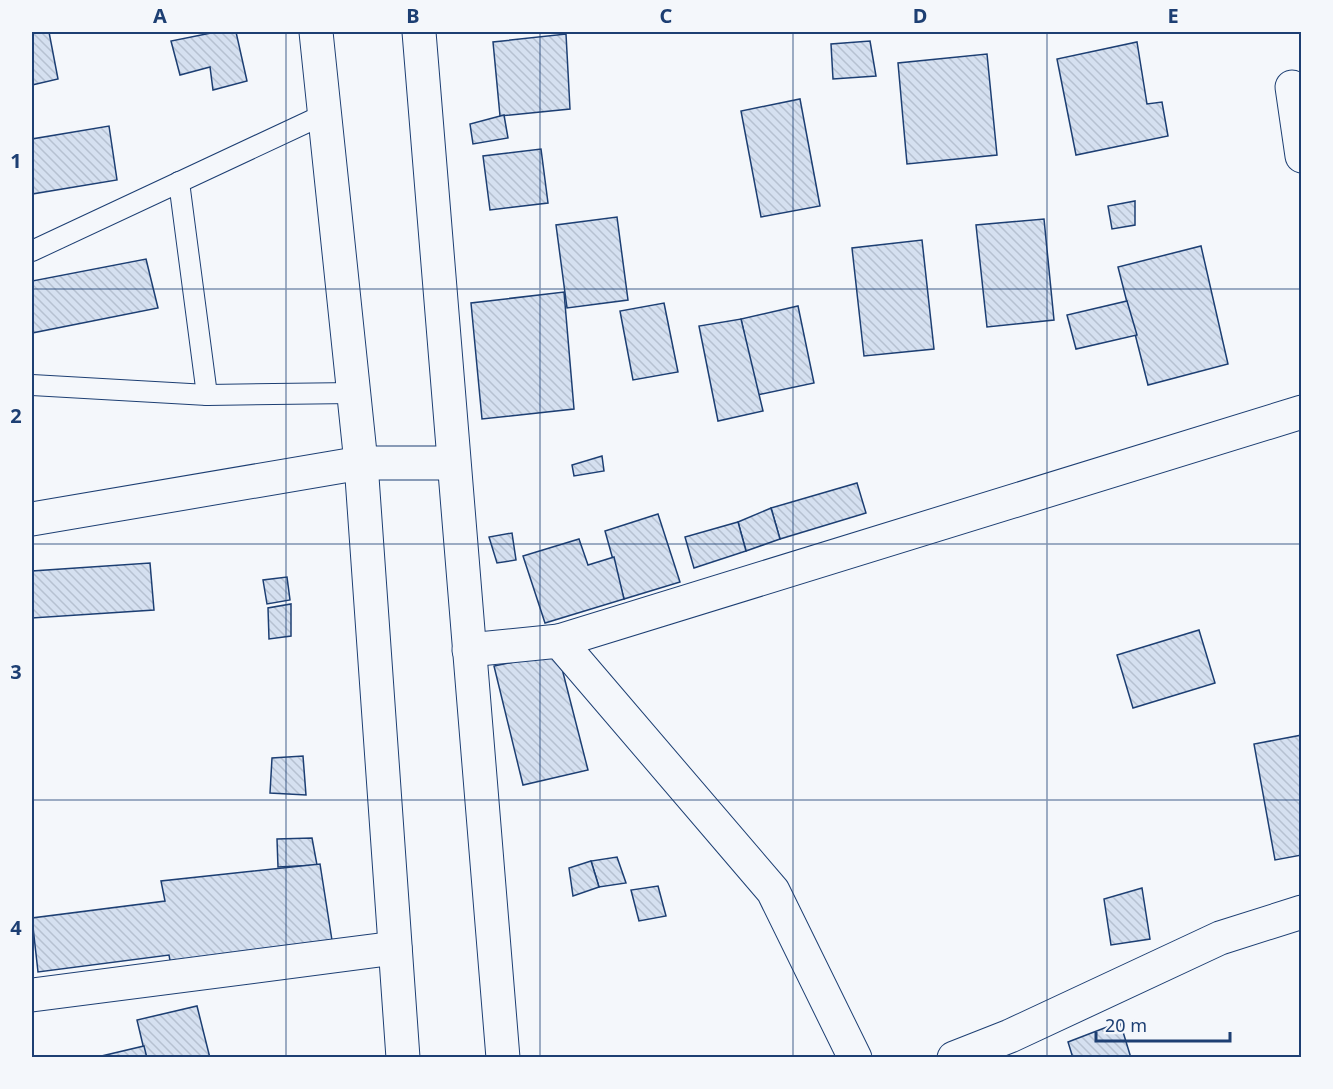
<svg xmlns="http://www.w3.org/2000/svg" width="1333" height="1089" font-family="'Noto Sans',sans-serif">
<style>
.building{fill:url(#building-back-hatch);stroke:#1d3f73;stroke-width:1.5}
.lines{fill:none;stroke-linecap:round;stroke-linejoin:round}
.lane-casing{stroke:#1d3f73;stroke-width:22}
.street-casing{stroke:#1d3f73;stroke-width:35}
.highway-casing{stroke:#1d3f73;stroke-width:35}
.lane{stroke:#f4f7fb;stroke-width:20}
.street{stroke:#f4f7fb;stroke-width:33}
.highway{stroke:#f4f7fb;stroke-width:33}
.grid{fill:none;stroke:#1d3f73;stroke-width:1.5;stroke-opacity:0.55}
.neatline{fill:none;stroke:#1d3f73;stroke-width:2}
.grid-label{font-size:20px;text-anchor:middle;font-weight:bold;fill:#1d3f73}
</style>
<defs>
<pattern id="building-back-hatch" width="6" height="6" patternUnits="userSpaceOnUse" patternTransform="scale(1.5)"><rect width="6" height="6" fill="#d5e0f0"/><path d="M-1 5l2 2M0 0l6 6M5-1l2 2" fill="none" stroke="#b6c1d1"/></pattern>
</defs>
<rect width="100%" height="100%" fill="#f4f7fb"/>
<g class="building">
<path d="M 32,32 L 49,32 L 58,79 L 32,85 Z"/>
<path d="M 216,32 L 236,32 L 247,81 L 213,90 L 210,67 L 180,75 L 171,41 Z"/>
<path d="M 566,34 L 570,109 L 500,116 L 493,42 Z"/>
<path d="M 870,41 L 876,76 L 833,79 L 831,44 Z"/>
<path d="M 1137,42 L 1147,104 L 1162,102 L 1168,136 L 1076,155 L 1057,59 Z"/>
<path d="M 987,54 L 997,155 L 907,164 L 898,63 Z"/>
<path d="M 800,99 L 820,206 L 761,217 L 741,111 Z"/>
<path d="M 504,115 L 508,138 L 473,144 L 470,124 Z"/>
<path d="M 109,126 L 117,180 L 32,194 L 32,139 Z"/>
<path d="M 541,149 L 548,203 L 490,210 L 483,156 Z"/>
<path d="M 1135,201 L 1135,225 L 1112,229 L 1108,206 Z"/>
<path d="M 617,217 L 628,300 L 567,308 L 556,225 Z"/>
<path d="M 1044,219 L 1054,320 L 987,327 L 976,225 Z"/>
<path d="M 922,240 L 934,349 L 864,356 L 852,248 Z"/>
<path d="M 1201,246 L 1228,364 L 1148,385 L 1118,267 Z"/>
<path d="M 146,259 L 158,308 L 32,333 L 32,281 Z"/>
<path d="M 564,292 L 574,409 L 482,419 L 471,303 Z"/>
<path d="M 1127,301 L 1137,335 L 1076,349 L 1067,315 Z"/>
<path d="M 664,303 L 678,372 L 633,380 L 620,311 Z"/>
<path d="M 798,306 L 814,383 L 757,395 L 741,319 Z"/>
<path d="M 741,319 L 763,411 L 718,421 L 699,326 Z"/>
<path d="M 602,456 L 604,471 L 574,476 L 572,465 Z"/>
<path d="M 857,483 L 866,513 L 780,539 L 771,508 Z"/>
<path d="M 771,508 L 780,539 L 746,551 L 738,522 Z"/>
<path d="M 658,514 L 680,582 L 624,599 L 605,531 Z"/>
<path d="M 738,522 L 746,551 L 694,568 L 685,537 Z"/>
<path d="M 512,533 L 516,560 L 497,563 L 489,537 Z"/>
<path d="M 579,539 L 588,565 L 614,557 L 624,599 L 545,623 L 523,556 Z"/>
<path d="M 150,563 L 154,610 L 32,618 L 32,571 Z"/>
<path d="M 287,577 L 290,600 L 267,604 L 263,580 Z"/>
<path d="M 291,604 L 291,636 L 269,639 L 268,608 Z"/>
<path d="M 1199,630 L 1215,683 L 1133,708 L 1117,655 Z"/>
<path d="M 558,653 L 588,770 L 523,785 L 494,666 Z"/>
<path d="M 1302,735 L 1302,855 L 1275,860 L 1254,744 Z"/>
<path d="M 303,756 L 306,795 L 270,793 L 272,758 Z"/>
<path d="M 312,838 L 317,865 L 278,867 L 277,839 Z"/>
<path d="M 617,857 L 626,883 L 599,887 L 591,861 Z"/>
<path d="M 591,861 L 599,887 L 573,896 L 569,868 Z"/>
<path d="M 320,864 L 334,953 L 172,971 L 169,955 L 38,972 L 32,918 L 165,901 L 161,881 Z"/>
<path d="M 658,886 L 666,916 L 639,921 L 631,890 Z"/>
<path d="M 1142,888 L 1150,939 L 1111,945 L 1104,899 Z"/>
<path d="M 197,1006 L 210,1058 L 146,1058 L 137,1020 Z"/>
<path d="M 1120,1022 L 1131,1058 L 1073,1058 L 1068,1042 Z"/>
<path d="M 144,1046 L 147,1058 L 93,1058 Z"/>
</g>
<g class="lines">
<g class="lane-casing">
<g id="lane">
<path d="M 179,182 L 207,395"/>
<path d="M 32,251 L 325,114"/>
<path d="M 32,385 L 207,395 L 353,393"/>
</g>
</g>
<g class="street-casing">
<g id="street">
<path d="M 419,32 L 503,1058"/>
<path d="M 1292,87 L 1302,156"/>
<path d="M 32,519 L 361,463 L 453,463"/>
<path d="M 559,641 L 1302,412"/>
<path d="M 469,650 L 559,641 L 773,891 L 855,1058"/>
<path d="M 32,995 L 395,948"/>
<path d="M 954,1058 L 1010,1036 L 1220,938 L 1302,912"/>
</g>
</g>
<g class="highway-casing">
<path id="highway" d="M 316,32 L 361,463 L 403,1058"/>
</g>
<use href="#lane" class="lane"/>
<use href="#street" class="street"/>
<use href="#highway" class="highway"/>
</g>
<path class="grid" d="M 286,32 L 286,1058M 540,32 L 540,1058M 793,32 L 793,1058M 1047,32 L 1047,1058M 32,289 L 1302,289M 32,544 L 1302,544M 32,800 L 1302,800"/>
<rect width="1333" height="1089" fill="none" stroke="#f4f7fb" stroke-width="66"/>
<path d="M1096 1032v9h134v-9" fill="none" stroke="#1d3f73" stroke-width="3"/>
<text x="1105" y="1032" font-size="18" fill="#1d3f73" stroke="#f4f7fb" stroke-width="4.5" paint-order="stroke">20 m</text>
<rect x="33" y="33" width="1267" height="1023" class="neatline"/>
<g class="grid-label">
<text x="160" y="23">A</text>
<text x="413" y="23">B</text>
<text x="666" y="23">C</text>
<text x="920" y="23">D</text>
<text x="1173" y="23">E</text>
<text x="16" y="168">1</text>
<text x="16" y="423">2</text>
<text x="16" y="679">3</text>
<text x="16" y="935">4</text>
</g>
</svg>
